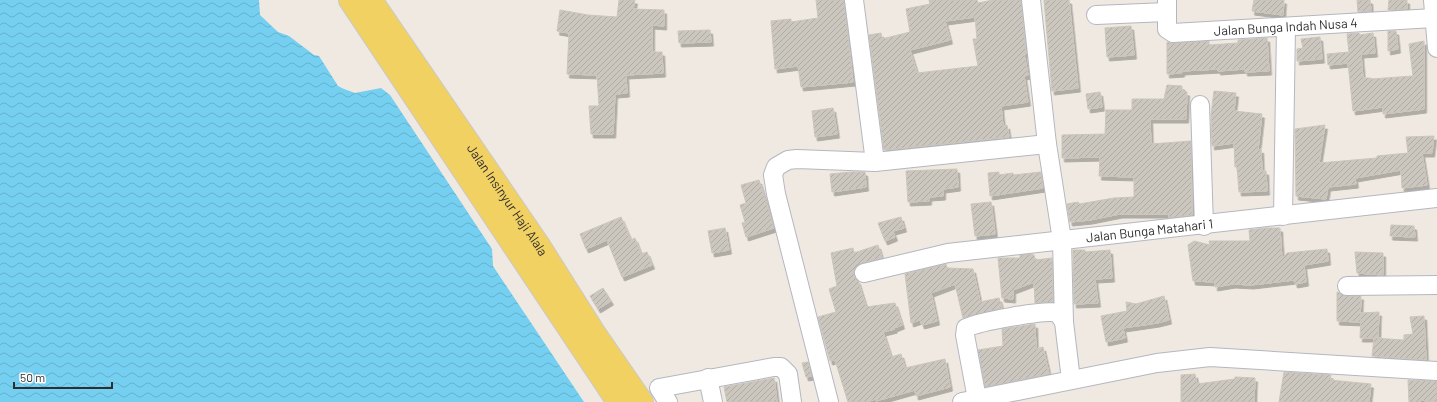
<svg xmlns="http://www.w3.org/2000/svg" width="1437" height="402" font-family="Barlow,sans-serif">
<style>
.water{fill:url(#water-waves)}
.building{fill:url(#building-hatch);stroke:#cbc5ba;fill-rule:evenodd;filter:url(#shadow)}
.lines{fill:none;stroke-linecap:round;stroke-linejoin:round}
.minor-casing{stroke:#b4b7c1;stroke-width:20}
.major-casing{stroke:#c9c9c9;stroke-width:24}
.minor{stroke:#fff;stroke-width:18}
.major{stroke:#f2d163;stroke-width:22}
.labels{text-anchor:middle;dominant-baseline:central;stroke-width:3;stroke-linejoin:round;paint-order:stroke}
.street-label{font-size:13px;fill:#2e2e2e;stroke:#fff}
</style>
<defs>
<pattern id="water-waves" width="16" height="10" patternUnits="userSpaceOnUse"><rect width="16" height="10" fill="#75cff0"/><path d="M0 5q4-4 8 0t8 0" fill="none" stroke="#66b2ce"/></pattern>
<pattern id="building-hatch" width="6" height="6" patternUnits="userSpaceOnUse"><rect width="6" height="6" fill="#cbc7bf"/><path d="M-1 1l2-2M0 6l6-6M5 7l2-2" fill="none" stroke="#afaba4"/></pattern>
<filter id="shadow"><feDropShadow dx="2.5" dy="4" stdDeviation="0" flood-color="#0004"/></filter>
</defs>
<rect width="100%" height="100%" fill="#efe9e1"/>
<path class="water" d="M 0,0 L 259,0 L 260,15 L 278,32 L 289,36 L 314,55 L 319,56 L 338,86 L 344,89 L 355,93 L 381,88 L 390,95 L 492,249 L 493,266 L 584,402 L 0,402 Z"/>
<g class="building">
<path d="M 619,0 L 635,0 L 633,9 L 664,10 L 664,26 L 652,25 L 652,52 L 662,52 L 663,73 L 626,75 L 627,93 L 615,94 L 613,134 L 591,134 L 589,106 L 599,106 L 597,75 L 567,74 L 569,33 L 557,31 L 560,10 L 588,15 L 617,17 Z"/>
<path d="M 816,0 L 844,0 L 853,82 L 801,87 L 798,66 L 775,69 L 771,21 L 791,19 L 791,22 L 818,18 Z"/>
<path d="M 929,0 L 977,0 L 978,3 L 993,0 L 1021,0 L 1026,54 L 1024,54 L 1028,75 L 1024,76 L 1028,102 L 1001,106 L 1003,126 L 1007,125 L 1009,137 L 884,150 L 869,35 L 881,33 L 882,39 L 910,32 L 906,9 L 930,4 ZM 975,17 L 977,39 L 973,39 L 978,66 L 917,73 L 910,50 L 950,40 L 945,21 Z"/>
<path d="M 1044,0 L 1069,0 L 1078,88 L 1052,91 Z"/>
<path d="M 1254,0 L 1284,0 L 1283,15 L 1252,11 Z"/>
<path d="M 1357,0 L 1370,0 L 1371,11 L 1358,12 Z"/>
<path d="M 1389,0 L 1407,0 L 1407,9 L 1388,10 Z"/>
<path d="M 1131,26 L 1134,55 L 1107,57 L 1105,28 Z"/>
<path d="M 710,30 L 711,42 L 679,43 L 678,31 Z"/>
<path d="M 1388,31 L 1396,31 L 1398,49 L 1388,51 Z"/>
<path d="M 1359,33 L 1360,35 L 1373,33 L 1375,53 L 1361,54 L 1363,78 L 1371,78 L 1371,79 L 1413,76 L 1409,44 L 1424,41 L 1424,109 L 1383,114 L 1383,107 L 1353,111 L 1348,63 L 1328,65 L 1327,54 L 1349,52 L 1347,34 Z"/>
<path d="M 1320,37 L 1322,59 L 1297,61 L 1297,49 L 1303,48 L 1301,39 Z"/>
<path d="M 1267,38 L 1269,71 L 1245,72 L 1245,69 L 1218,71 L 1218,69 L 1182,71 L 1182,73 L 1167,74 L 1167,42 L 1174,43 L 1209,41 L 1209,45 L 1238,43 L 1238,40 Z"/>
<path d="M 1167,85 L 1182,86 L 1182,91 L 1187,92 L 1186,119 L 1150,119 L 1151,144 L 1191,141 L 1192,215 L 1169,218 L 1169,214 L 1120,214 L 1090,220 L 1070,222 L 1067,204 L 1078,202 L 1079,204 L 1114,198 L 1134,197 L 1134,177 L 1099,176 L 1100,157 L 1062,158 L 1062,135 L 1105,134 L 1106,110 L 1132,110 L 1132,99 L 1164,99 Z"/>
<path d="M 1214,91 L 1236,93 L 1234,111 L 1262,114 L 1258,150 L 1261,149 L 1262,171 L 1266,171 L 1267,191 L 1239,192 L 1237,167 L 1235,167 L 1234,143 L 1212,146 L 1211,115 Z"/>
<path d="M 1100,92 L 1102,107 L 1088,109 L 1086,94 Z"/>
<path d="M 833,108 L 837,134 L 815,137 L 812,111 Z"/>
<path d="M 1325,125 L 1319,163 L 1377,158 L 1377,156 L 1408,153 L 1406,137 L 1434,136 L 1432,153 L 1422,153 L 1427,185 L 1402,188 L 1401,170 L 1355,178 L 1356,184 L 1328,187 L 1326,199 L 1296,196 L 1295,129 Z"/>
<path d="M 957,169 L 958,187 L 943,189 L 943,196 L 929,197 L 929,201 L 908,202 L 906,171 Z"/>
<path d="M 851,172 L 865,172 L 866,187 L 832,192 L 830,174 Z"/>
<path d="M 999,172 L 999,175 L 1013,173 L 1013,175 L 1041,172 L 1043,188 L 990,196 L 988,173 Z"/>
<path d="M 759,180 L 774,228 L 746,237 L 742,223 L 745,222 L 740,205 L 746,203 L 741,185 Z"/>
<path d="M 991,202 L 995,234 L 975,236 L 971,204 Z"/>
<path d="M 621,217 L 631,240 L 635,238 L 641,254 L 647,252 L 652,265 L 622,277 L 607,240 L 586,249 L 580,234 Z"/>
<path d="M 901,217 L 904,228 L 893,231 L 895,237 L 885,241 L 878,223 Z"/>
<path d="M 1391,225 L 1414,226 L 1415,237 L 1390,236 Z"/>
<path d="M 725,228 L 729,250 L 712,253 L 708,231 Z"/>
<path d="M 1266,228 L 1280,228 L 1282,259 L 1287,253 L 1327,249 L 1328,261 L 1304,265 L 1306,282 L 1295,284 L 1294,280 L 1251,285 L 1233,284 L 1215,287 L 1215,282 L 1193,281 L 1188,245 L 1194,241 L 1210,245 L 1209,241 L 1250,241 L 1249,230 Z"/>
<path d="M 878,245 L 882,258 L 861,263 L 857,266 L 854,270 L 854,276 L 858,281 L 866,307 L 895,303 L 902,325 L 894,328 L 895,329 L 883,332 L 891,357 L 901,354 L 905,368 L 945,359 L 950,387 L 916,396 L 915,390 L 876,401 L 876,399 L 866,402 L 848,402 L 835,360 L 830,361 L 818,317 L 836,312 L 829,289 L 837,286 L 831,253 L 853,248 L 854,253 Z"/>
<path d="M 1073,250 L 1085,250 L 1085,252 L 1110,250 L 1112,278 L 1095,279 L 1098,303 L 1074,304 Z"/>
<path d="M 1355,252 L 1383,253 L 1383,275 L 1357,273 Z"/>
<path d="M 1030,254 L 1034,255 L 1035,260 L 1052,258 L 1053,302 L 1035,303 L 1034,282 L 1013,290 L 1013,299 L 1002,298 L 998,258 L 1020,258 L 1020,255 Z"/>
<path d="M 946,264 L 947,268 L 973,269 L 980,302 L 999,298 L 1002,308 L 963,318 L 955,284 L 931,293 L 937,321 L 922,325 L 920,320 L 911,323 L 905,274 Z"/>
<path d="M 603,288 L 611,301 L 598,309 L 590,296 Z"/>
<path d="M 1337,292 L 1347,296 L 1361,296 L 1360,322 L 1337,321 Z"/>
<path d="M 1164,296 L 1169,320 L 1157,323 L 1123,328 L 1125,338 L 1106,342 L 1101,316 L 1127,311 L 1126,302 L 1136,304 Z"/>
<path d="M 1379,312 L 1378,338 L 1360,338 L 1361,313 Z"/>
<path d="M 1424,316 L 1426,360 L 1372,356 L 1374,338 L 1404,340 L 1404,335 L 1413,334 L 1410,317 Z"/>
<path d="M 1035,324 L 1036,349 L 1043,347 L 1049,374 L 985,387 L 978,350 L 1003,346 L 1002,329 Z"/>
<path d="M 808,362 L 812,376 L 806,377 L 802,363 Z"/>
<path d="M 1284,372 L 1331,375 L 1330,380 L 1371,384 L 1369,402 L 1279,402 Z"/>
<path d="M 1195,374 L 1197,384 L 1235,379 L 1235,377 L 1255,378 L 1254,402 L 1181,402 L 1181,375 Z"/>
<path d="M 774,378 L 777,402 L 727,402 L 724,387 Z"/>
<path d="M 1408,380 L 1437,381 L 1437,402 L 1420,400 L 1420,402 L 1409,402 Z"/>
</g>
<g class="lines">
<g class="minor-casing">
<g id="minor">
<path d="M 854,0 L 875,162"/>
<path d="M 1031,0 L 1047,144 L 1062,240 L 1064,322 L 1071,380"/>
<path id="s1" d="M 1167,0 L 1167,29 L 1173,33 L 1434,18"/>
<path d="M 1433,0 L 1437,48"/>
<path d="M 1096,15 L 1167,12"/>
<path d="M 1200,105 L 1204,226"/>
<path d="M 1283,216 L 1286,27"/>
<path id="s2" d="M 864,273 L 948,253 L 1437,198"/>
<path d="M 1347,286 L 1437,285"/>
<path d="M 708,378 L 713,402"/>
<path d="M 977,399 L 965,335 L 966,328 C 978,322 1046,309 1058,313 L 1064,322"/>
<path d="M 668,402 L 659,388 L 774,367 L 781,367 L 788,374 L 792,402"/>
<path d="M 829,402 L 776,194 L 773,175 L 776,167 L 788,160 L 797,159 L 875,162 L 1047,144"/>
<path d="M 962,402 L 1157,363 L 1210,357 L 1437,371"/>
</g>
</g>
<g class="major-casing">
<g id="major">
<path d="M 350,0 L 618,402"/>
<path id="s3" d="M 371,0 L 538,244 L 593,331 L 642,402"/>
</g>
</g>
<use href="#minor" class="minor"/>
<use href="#major" class="major"/>
</g>
<g class="labels">
<g class="street-label">
<text stroke="none"><textPath href="#s1" startOffset="149">Jalan Bunga Indah Nusa 4</textPath></text>
<text stroke="none"><textPath href="#s3" startOffset="242">Jalan Insinyur Haji Alala</textPath></text>
<text stroke="none"><textPath href="#s2" startOffset="289">Jalan Bunga Matahari 1</textPath></text>
</g>
</g>
<path d="M14 382v6h98v-6" fill="none" stroke="#2e2e2e" stroke-width="2"/>
<text x="20" y="382" font-size="12" fill="#2e2e2e" stroke="#ffffff" stroke-width="3" paint-order="stroke">50 m</text>
</svg>
